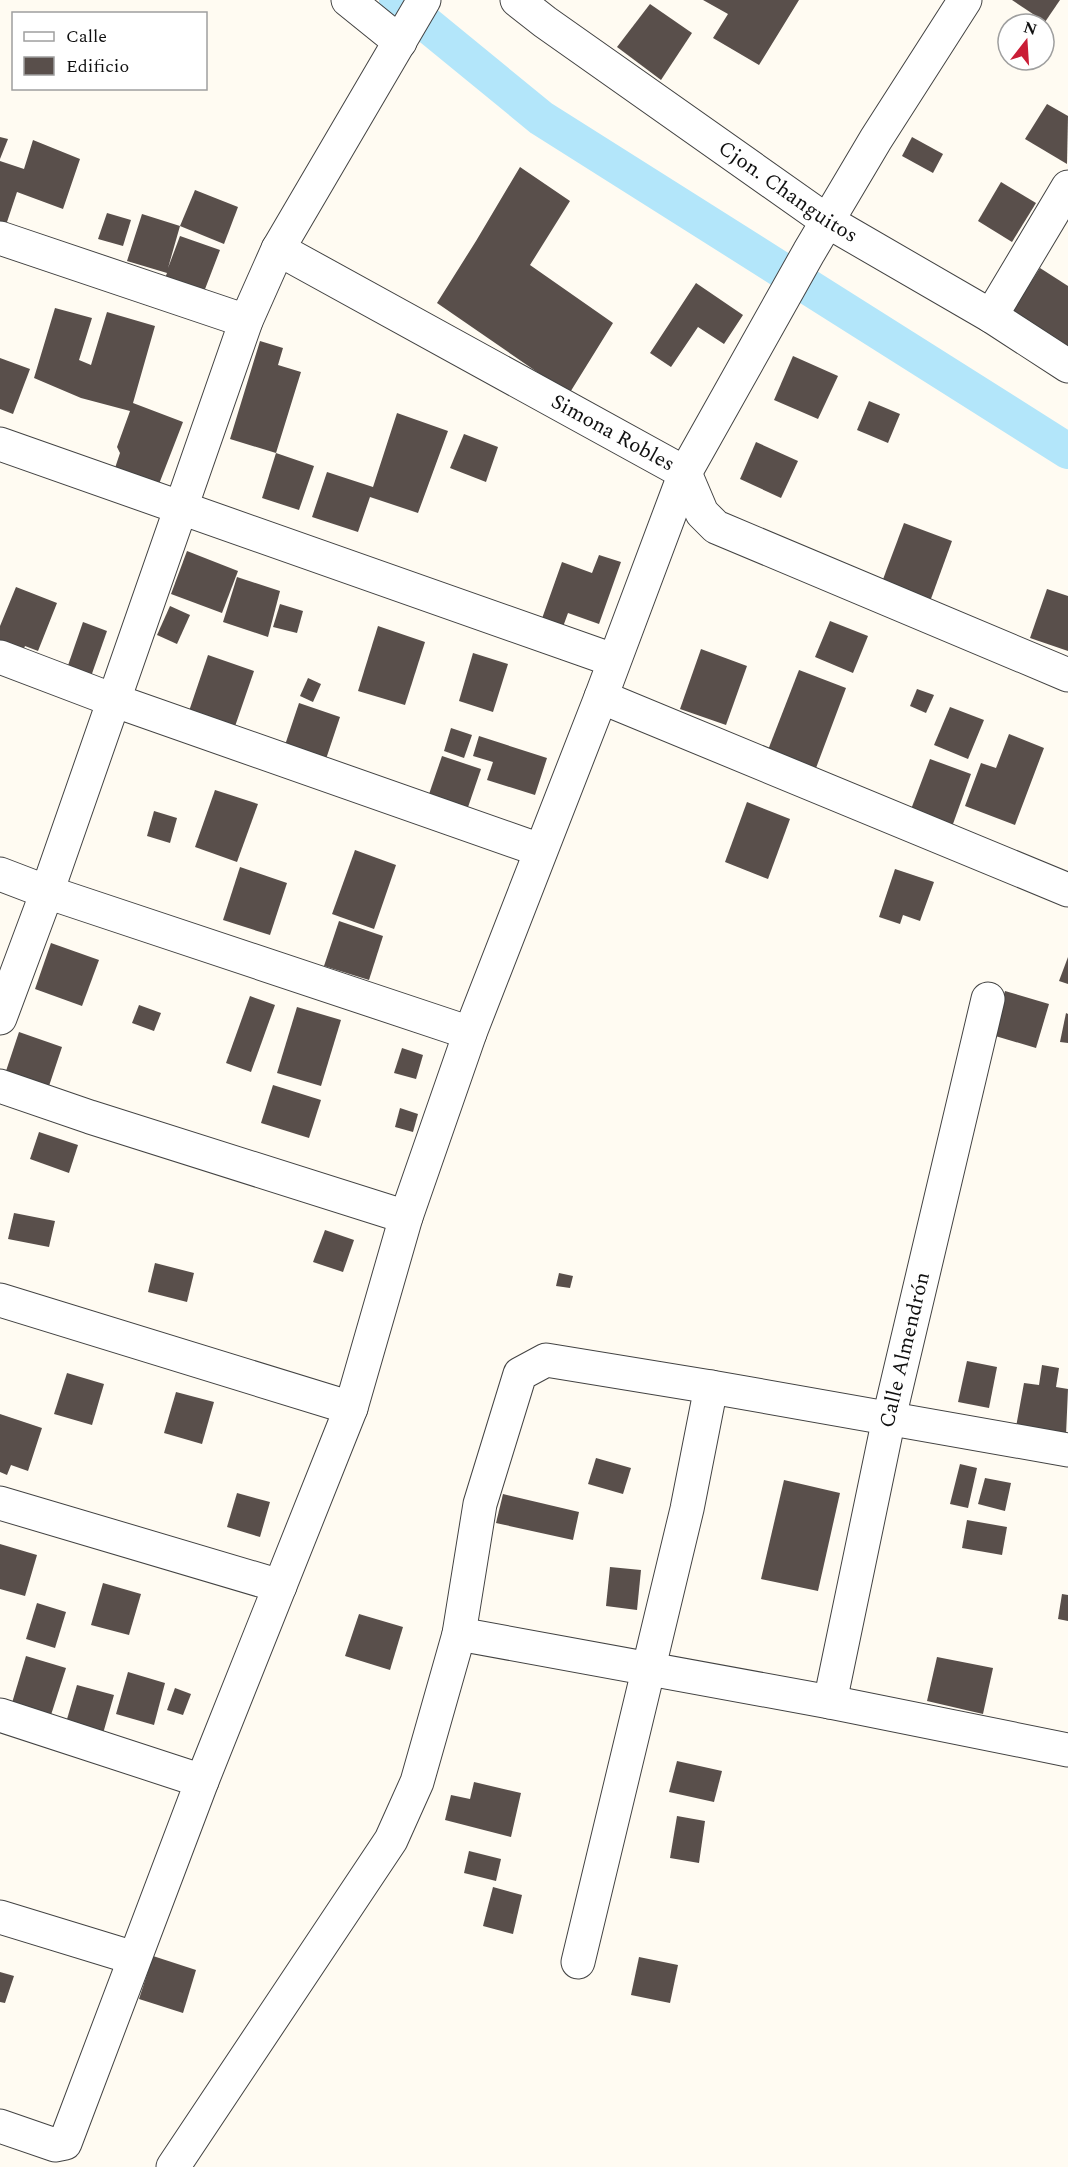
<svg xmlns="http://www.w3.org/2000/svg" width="1068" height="2167" font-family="Spectral,serif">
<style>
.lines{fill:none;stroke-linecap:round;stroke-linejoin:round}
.canal{stroke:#b3e6fa;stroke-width:36}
.building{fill:#594f4b}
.street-casing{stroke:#434343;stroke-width:35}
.street{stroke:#fff;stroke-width:33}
.labels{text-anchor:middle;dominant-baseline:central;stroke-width:6;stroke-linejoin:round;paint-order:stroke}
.street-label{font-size:21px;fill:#101010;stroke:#fff}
</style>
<rect width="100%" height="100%" fill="#fffbf2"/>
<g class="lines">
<path class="canal" d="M 397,0 L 541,118 L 1068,451"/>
</g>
<g class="building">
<path d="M 703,0 L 799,0 L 759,65 L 713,38 L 728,14 Z"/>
<path d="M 1012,0 L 1060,0 L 1045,22 Z"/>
<path d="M 650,4 L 692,33 L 661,80 L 617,47 Z"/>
<path d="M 1047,104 L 1068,116 L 1067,164 L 1025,139 Z"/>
<path d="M 0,137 L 8,139 L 0,159 Z"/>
<path d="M 912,137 L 943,154 L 933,173 L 902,156 Z"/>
<path d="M 33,140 L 80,159 L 63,209 L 17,192 L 5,228 L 0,227 L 0,161 L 24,169 Z"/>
<path d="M 520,167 L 570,201 L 530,265 L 613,323 L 569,394 L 437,303 L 476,241 Z"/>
<path d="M 1001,182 L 1036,203 L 1012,242 L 978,221 Z"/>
<path d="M 195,190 L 238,207 L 224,244 L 180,226 Z"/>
<path d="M 107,213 L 131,220 L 123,246 L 98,239 Z"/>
<path d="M 142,214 L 180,226 L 168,268 L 180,236 L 220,250 L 202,297 L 163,283 L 167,273 L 127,261 Z"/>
<path d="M 1040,268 L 1068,286 L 1068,352 L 1010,315 Z"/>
<path d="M 696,283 L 743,315 L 724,344 L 698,327 L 671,367 L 650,353 Z"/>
<path d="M 55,308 L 92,318 L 79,360 L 91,365 L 107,312 L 155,326 L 133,403 L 183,422 L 159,484 L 115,468 L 120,453 L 117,447 L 130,411 L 81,398 L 34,378 Z"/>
<path d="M 260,341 L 283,348 L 278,365 L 301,372 L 276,453 L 230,439 Z"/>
<path d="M 793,356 L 838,376 L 818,419 L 774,400 Z"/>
<path d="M 0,358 L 30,369 L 13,414 L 0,409 Z"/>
<path d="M 869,401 L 900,414 L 888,443 L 857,430 Z"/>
<path d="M 397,413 L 448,431 L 418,513 L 370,497 L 358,532 L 312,517 L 327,472 L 373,487 Z"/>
<path d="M 464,434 L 498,447 L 486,482 L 450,468 Z"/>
<path d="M 756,442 L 798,461 L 781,498 L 740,479 Z"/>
<path d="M 276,453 L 314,466 L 299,510 L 262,498 Z"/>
<path d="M 904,523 L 952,541 L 928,607 L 879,590 Z"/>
<path d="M 187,551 L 238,571 L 222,613 L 171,594 Z"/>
<path d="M 599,555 L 621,562 L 599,624 L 568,613 L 560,635 L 539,627 L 562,562 L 592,573 Z"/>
<path d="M 237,577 L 280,591 L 268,637 L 223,622 Z"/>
<path d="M 16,587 L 57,603 L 38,651 L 25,646 L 21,655 L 0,647 L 0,626 Z"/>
<path d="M 1047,589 L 1068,596 L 1068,651 L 1030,638 Z"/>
<path d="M 280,604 L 303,611 L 297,633 L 273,627 Z"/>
<path d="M 170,606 L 190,615 L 177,644 L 157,635 Z"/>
<path d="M 830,621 L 868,636 L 853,673 L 815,657 Z"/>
<path d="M 83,622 L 107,631 L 88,685 L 64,677 Z"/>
<path d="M 378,626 L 425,642 L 405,705 L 358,691 Z"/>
<path d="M 701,649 L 747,666 L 726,725 L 680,709 Z"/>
<path d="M 473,653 L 508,664 L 493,712 L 459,701 Z"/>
<path d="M 208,655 L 254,671 L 232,735 L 186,720 Z"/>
<path d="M 799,670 L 846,688 L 816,768 L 768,750 Z"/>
<path d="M 308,678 L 321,684 L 313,702 L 300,696 Z"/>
<path d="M 917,689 L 934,695 L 926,713 L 910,706 Z"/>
<path d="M 299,703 L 340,717 L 323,768 L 282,754 Z"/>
<path d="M 950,707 L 984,720 L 968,759 L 934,745 Z"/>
<path d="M 451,728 L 472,735 L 464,758 L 444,751 Z"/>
<path d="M 1009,734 L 1044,748 L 1015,825 L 965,806 L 981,763 L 996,768 Z"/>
<path d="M 479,736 L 547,758 L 535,795 L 487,780 L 493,762 L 473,756 Z"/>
<path d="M 442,756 L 481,769 L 465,816 L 426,803 Z"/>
<path d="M 930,759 L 971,774 L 949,835 L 907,820 Z"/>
<path d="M 215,790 L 258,804 L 237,862 L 195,847 Z"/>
<path d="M 747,802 L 790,819 L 768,879 L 725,862 Z"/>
<path d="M 154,811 L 177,818 L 170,843 L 147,836 Z"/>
<path d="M 355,850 L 396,865 L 374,929 L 332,914 Z"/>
<path d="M 240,867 L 287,883 L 270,935 L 223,920 Z"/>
<path d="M 895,869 L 934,882 L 920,921 L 903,915 L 900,924 L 879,917 Z"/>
<path d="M 339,921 L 383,936 L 369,980 L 324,966 Z"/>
<path d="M 51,943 L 99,960 L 82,1006 L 35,989 Z"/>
<path d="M 1068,957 L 1068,984 L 1059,981 Z"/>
<path d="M 1005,991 L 1049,1004 L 1036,1048 L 992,1035 Z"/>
<path d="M 250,996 L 275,1005 L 251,1072 L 226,1063 Z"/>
<path d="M 139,1005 L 161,1013 L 154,1031 L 132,1023 Z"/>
<path d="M 297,1007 L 341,1020 L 321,1086 L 277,1073 Z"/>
<path d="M 1066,1013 L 1068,1014 L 1068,1043 L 1060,1042 Z"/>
<path d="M 19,1032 L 62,1047 L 45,1098 L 2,1083 Z"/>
<path d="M 402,1048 L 423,1055 L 416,1079 L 394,1073 Z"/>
<path d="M 273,1085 L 321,1100 L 309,1138 L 261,1123 Z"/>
<path d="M 400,1108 L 418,1114 L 413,1132 L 395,1127 Z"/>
<path d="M 39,1132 L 78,1145 L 69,1173 L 30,1159 Z"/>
<path d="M 14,1213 L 55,1221 L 49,1247 L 8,1239 Z"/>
<path d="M 325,1230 L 354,1240 L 343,1272 L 313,1262 Z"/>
<path d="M 155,1263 L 194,1273 L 187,1302 L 148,1292 Z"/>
<path d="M 559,1273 L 573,1276 L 570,1288 L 556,1286 Z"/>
<path d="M 967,1361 L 997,1367 L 989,1408 L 958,1402 Z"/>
<path d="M 1042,1365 L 1059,1368 L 1056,1387 L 1068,1389 L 1066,1435 L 1016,1427 L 1024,1383 L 1039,1385 Z"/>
<path d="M 67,1373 L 104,1384 L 92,1425 L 54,1414 Z"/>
<path d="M 176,1392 L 214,1402 L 202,1444 L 164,1433 Z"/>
<path d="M 0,1414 L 42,1428 L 28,1471 L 11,1465 L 7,1475 L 0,1472 Z"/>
<path d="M 596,1458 L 631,1468 L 623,1494 L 588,1484 Z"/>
<path d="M 960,1464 L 977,1468 L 968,1508 L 950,1504 Z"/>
<path d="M 985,1478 L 1011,1483 L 1005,1511 L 978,1504 Z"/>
<path d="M 784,1480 L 840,1493 L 818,1591 L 761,1579 Z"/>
<path d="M 237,1493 L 270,1502 L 260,1537 L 227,1527 Z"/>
<path d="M 503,1494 L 579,1512 L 573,1540 L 496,1523 Z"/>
<path d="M 967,1520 L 1007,1527 L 1002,1555 L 962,1548 Z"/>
<path d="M 0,1544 L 37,1555 L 25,1596 L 0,1589 Z"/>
<path d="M 610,1567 L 641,1570 L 637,1610 L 606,1606 Z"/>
<path d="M 103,1583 L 141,1594 L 129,1635 L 91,1625 Z"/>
<path d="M 1062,1594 L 1068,1595 L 1068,1621 L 1058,1619 Z"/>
<path d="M 37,1603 L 66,1612 L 55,1648 L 26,1639 Z"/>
<path d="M 359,1614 L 403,1627 L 390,1670 L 345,1656 Z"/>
<path d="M 26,1656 L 66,1668 L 51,1715 L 12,1703 Z"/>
<path d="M 937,1657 L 993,1668 L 983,1714 L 927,1701 Z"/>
<path d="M 128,1672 L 165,1683 L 154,1725 L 116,1714 Z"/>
<path d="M 77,1685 L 114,1695 L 102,1737 L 65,1726 Z"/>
<path d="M 175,1688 L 191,1694 L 183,1715 L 167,1710 Z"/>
<path d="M 677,1761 L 722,1771 L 714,1802 L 669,1792 Z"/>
<path d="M 474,1782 L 521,1793 L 511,1837 L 445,1820 L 451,1795 L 470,1799 Z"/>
<path d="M 677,1816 L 705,1821 L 699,1863 L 670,1858 Z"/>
<path d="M 469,1851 L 501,1859 L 496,1881 L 464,1873 Z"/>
<path d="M 493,1887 L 522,1895 L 513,1934 L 483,1926 Z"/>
<path d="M 153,1956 L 196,1970 L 183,2013 L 139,1999 Z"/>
<path d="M 639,1957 L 678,1965 L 670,2003 L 631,1995 Z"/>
<path d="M 0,1972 L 14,1976 L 5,2003 L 0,2002 Z"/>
</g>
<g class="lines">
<g class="street-casing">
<g id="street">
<path d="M 348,0 L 400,42"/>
<path id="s1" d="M 517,0 L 545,22 L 827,221 L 991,316 L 1068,366"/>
<path d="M 0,238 L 246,321"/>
<path id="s2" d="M 278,249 L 685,473 L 702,513 L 716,527 L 1068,675"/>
<path d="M 991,316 L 1068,187"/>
<path d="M 0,444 L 613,660"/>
<path d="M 0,657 L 113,700 L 540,850"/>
<path d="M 601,697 L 1068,890"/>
<path d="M 0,874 L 47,892 L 470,1033"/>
<path d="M 0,1018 L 47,892 L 246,321 L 278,249 L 424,0"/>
<path d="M 0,1086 L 90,1117 L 406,1217"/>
<path d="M 0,1300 L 351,1408"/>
<path d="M 0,1503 L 280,1586"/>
<path d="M 459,1634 L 830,1702 L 1068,1750"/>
<path id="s3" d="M 830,1702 L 889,1418 L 988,999"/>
<path d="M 0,1715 L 202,1781 L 65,2143 L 55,2145 L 0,2126"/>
<path d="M 202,1781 L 351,1408 L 406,1217 L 470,1033 L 601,697 L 685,473 L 809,252 L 876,139 L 965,0"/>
<path d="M 0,1917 L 134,1958"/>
<path d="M 578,1962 L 687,1509 L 711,1387"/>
<path d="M 173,2167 L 391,1840 L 417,1782 L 459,1634 L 480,1504 L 520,1374 L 546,1360 L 711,1387 L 1068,1450"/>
</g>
</g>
<use href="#street" class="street"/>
</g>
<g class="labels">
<g class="street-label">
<text stroke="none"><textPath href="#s1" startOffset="332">Cjon. Changuitos</textPath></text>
<text stroke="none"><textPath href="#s2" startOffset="382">Simona Robles</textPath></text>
<text stroke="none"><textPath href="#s3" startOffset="360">Calle Almendrón</textPath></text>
</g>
</g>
<rect x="12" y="12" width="195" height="78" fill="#ffffff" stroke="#9f9f9f" stroke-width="1.5"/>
<rect x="24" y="32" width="30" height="9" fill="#ffffff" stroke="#9f9f9f" stroke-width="1.5"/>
<text x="66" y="42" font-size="18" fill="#101010">Calle</text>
<rect x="24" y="57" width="30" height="18" fill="#594f4b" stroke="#9f9f9f" stroke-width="1.5"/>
<text x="66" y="72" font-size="18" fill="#101010">Edificio</text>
<g transform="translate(1026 42) rotate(17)"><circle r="28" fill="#ffffff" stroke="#9f9f9f" stroke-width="1.5"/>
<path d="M0-4.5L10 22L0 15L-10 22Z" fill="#ca1d36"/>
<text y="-9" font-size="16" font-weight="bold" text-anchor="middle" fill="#101010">N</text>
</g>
</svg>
